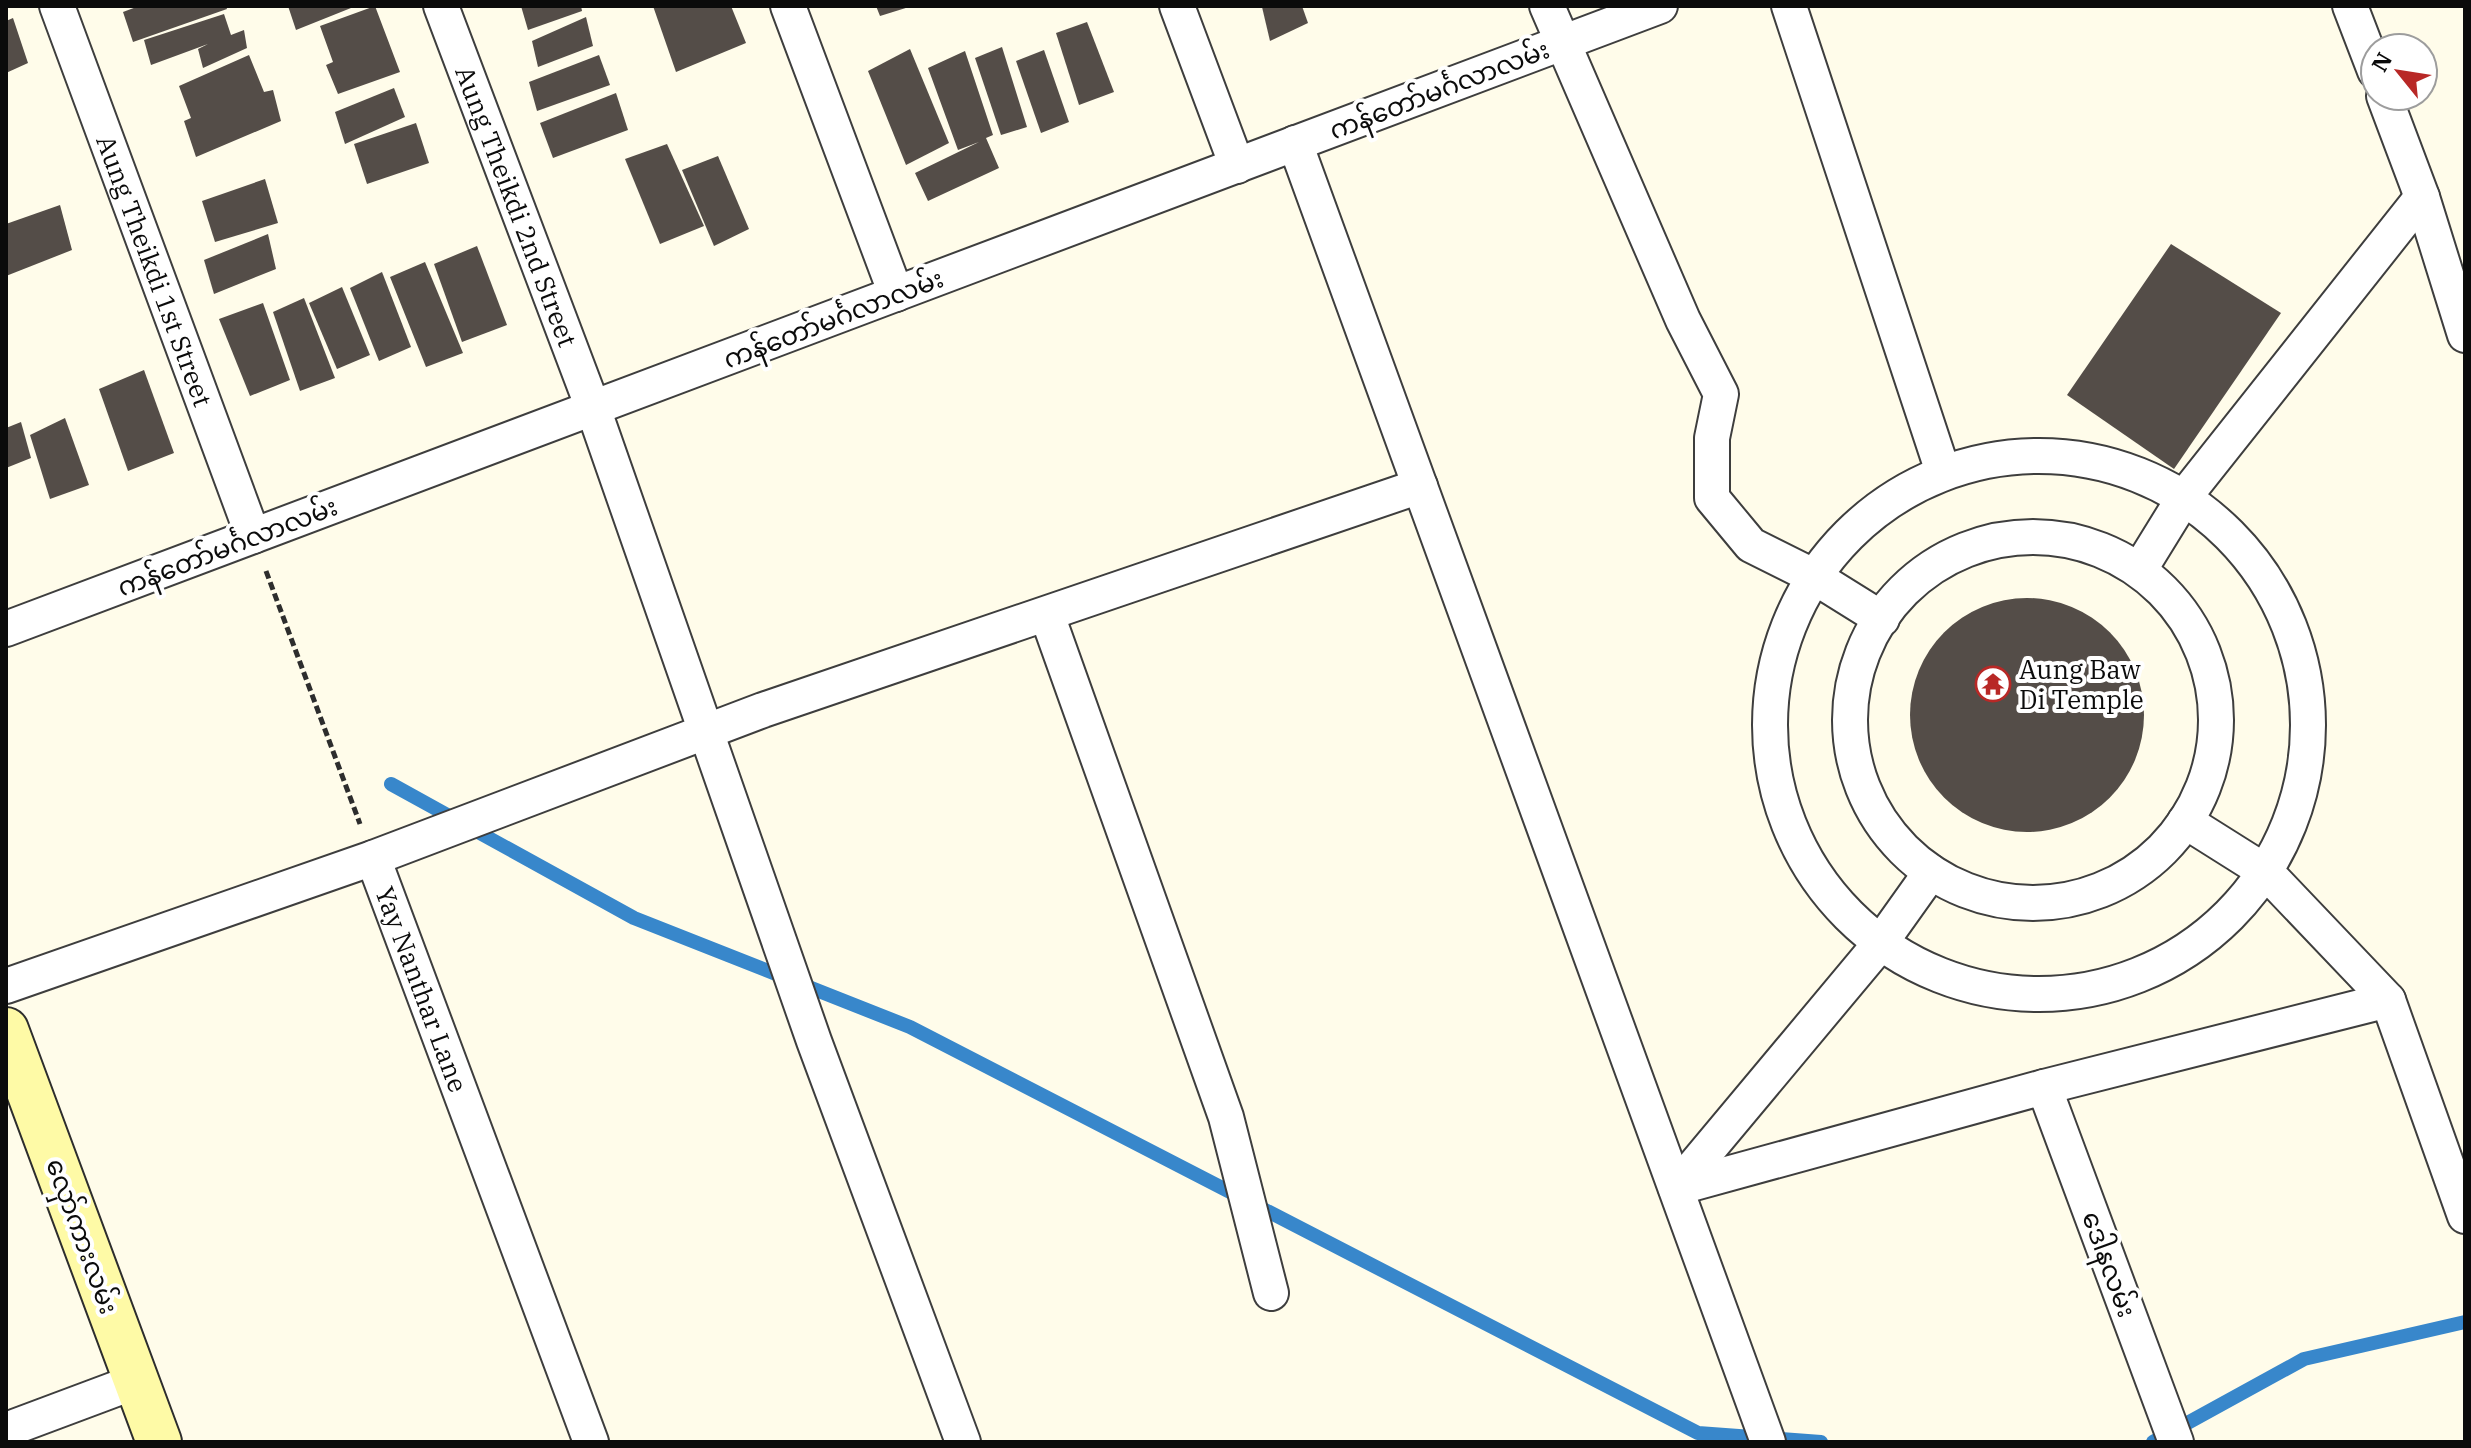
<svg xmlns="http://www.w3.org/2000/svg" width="2471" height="1448" font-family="'IBM Plex Serif','Noto Sans Myanmar',serif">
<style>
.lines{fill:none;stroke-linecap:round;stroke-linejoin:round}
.stream{stroke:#3887cb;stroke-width:14}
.building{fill:#544d48}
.street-casing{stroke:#3e3e3e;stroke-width:38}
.secondary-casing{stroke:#2d2d2d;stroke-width:48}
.path{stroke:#2d2d2d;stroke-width:5;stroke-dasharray:8 4;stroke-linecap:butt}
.street{stroke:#fff;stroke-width:34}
.secondary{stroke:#fefaa6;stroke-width:44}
.labels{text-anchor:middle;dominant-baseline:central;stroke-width:8;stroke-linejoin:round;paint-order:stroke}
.street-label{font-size:26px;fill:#0b0b0b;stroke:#fff}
.poi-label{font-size:26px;fill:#0b0b0b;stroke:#fff;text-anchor:start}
</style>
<rect width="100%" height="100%" fill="#fffcea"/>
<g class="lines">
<g class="stream">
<path d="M 391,784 L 634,918 L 910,1027 L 1698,1433 L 1821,1442"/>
<path d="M 2153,1442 L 2304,1359 L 2465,1322"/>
</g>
</g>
<g class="building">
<path d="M 139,6 L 226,6 L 227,9 L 133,42 L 123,12 Z"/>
<path d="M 288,6 L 356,6 L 296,30 Z"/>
<path d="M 375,6 L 400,72 L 338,94 L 326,65 L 333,62 L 320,26 Z"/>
<path d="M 521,6 L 581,6 L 582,11 L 528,30 Z"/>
<path d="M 653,6 L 731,6 L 746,43 L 676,72 Z"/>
<path d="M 876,6 L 909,6 L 909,7 L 880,16 Z"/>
<path d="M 1302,6 L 1308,23 L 1270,41 L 1262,7 Z"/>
<path d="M 224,14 L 231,35 L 244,30 L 247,48 L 203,68 L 198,49 L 208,44 L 151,65 L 144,40 Z"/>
<path d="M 586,17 L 593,46 L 538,67 L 532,41 Z"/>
<path d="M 13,18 L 28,63 L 6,73 L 6,21 Z"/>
<path d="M 1087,22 L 1114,92 L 1079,105 L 1056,33 Z"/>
<path d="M 1002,47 L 1027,127 L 1001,135 L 975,58 Z"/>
<path d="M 910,49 L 949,143 L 906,165 L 868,71 Z"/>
<path d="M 1044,50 L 1069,122 L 1041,133 L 1016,61 Z"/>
<path d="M 965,51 L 993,135 L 986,138 L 999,168 L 928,201 L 915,173 L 979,142 L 958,150 L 928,68 Z"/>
<path d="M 249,55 L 264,92 L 273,90 L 281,121 L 196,157 L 184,121 L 191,118 L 179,86 Z"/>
<path d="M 599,55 L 610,85 L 537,111 L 529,82 Z"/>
<path d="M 394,88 L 405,117 L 345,144 L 335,112 Z"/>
<path d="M 616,93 L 628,130 L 553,158 L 540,123 Z"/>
<path d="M 416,123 L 429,163 L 367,184 L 354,144 Z"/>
<path d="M 667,144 L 704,226 L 660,244 L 625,159 Z"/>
<path d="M 718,156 L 749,229 L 714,246 L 682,170 Z"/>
<path d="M 265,179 L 278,223 L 215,242 L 202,201 Z"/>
<path d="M 60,205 L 72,250 L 6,276 L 6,224 Z"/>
<path d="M 268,234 L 276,269 L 214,294 L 204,260 Z"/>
<path d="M 2171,244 L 2281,313 L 2174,469 L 2067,395 Z"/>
<path d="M 477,246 L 507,325 L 462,342 L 434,264 Z"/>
<path d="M 425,262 L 463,353 L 426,367 L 390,277 Z"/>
<path d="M 382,272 L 411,347 L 379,361 L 350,288 Z"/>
<path d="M 342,287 L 370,355 L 337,369 L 309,303 Z"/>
<path d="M 304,298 L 335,378 L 300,391 L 273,312 Z"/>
<path d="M 263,303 L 290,380 L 250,396 L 219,319 Z"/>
<path d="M 144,370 L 174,453 L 128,471 L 99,389 Z"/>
<path d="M 65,418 L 89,485 L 50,499 L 30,435 Z"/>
<path d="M 21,422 L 31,458 L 6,468 L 6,428 Z"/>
<circle cx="2027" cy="715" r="117"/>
</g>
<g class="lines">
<g class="street-casing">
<g id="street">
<path id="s1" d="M 57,6 L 253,536"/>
<path id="s2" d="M 441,6 L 593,408 L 814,1041 L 963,1442"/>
<path d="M 788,6 L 896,294"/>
<path d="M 1177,6 L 1237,166"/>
<path d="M 1547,6 L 1683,320 L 1721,394 L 1712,438 L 1712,498 L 1751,545 L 1813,576 L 1882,619"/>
<path d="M 1789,6 L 1943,472"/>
<path d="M 2350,6 L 2375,71"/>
<path d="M 2384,96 L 2422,197 L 2465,335"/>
<path d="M 1295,143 L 1768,1442"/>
<circle cx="2039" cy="725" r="269"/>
<circle cx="2033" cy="720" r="183"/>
<path d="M 2140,569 L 2185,496 L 2422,197"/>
<path d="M 1047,615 L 1226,1117 L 1271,1293"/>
<path d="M 6,629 L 1660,6"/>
<path d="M 2185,821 L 2266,872 L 2388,1000 L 2465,1216"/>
<path id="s3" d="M 373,858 L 591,1442"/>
<path d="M 6,986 L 373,858 L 763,710 L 1420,486"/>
<path d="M 2044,1087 L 2176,1442"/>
<path d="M 1676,1188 L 2044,1087 L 2388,1000"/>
<path d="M 1676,1188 L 1879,945 L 1931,872"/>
<path d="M 6,1430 L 137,1381"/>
</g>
</g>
<g class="secondary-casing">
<path id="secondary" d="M 6,1030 L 159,1442"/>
</g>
<path class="path" d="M 266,571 L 360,824"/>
<use href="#street" class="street"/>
<use href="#secondary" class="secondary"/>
</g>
<defs>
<g id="temple-ring" transform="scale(1.8)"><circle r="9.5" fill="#fff" stroke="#b82826" stroke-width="1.5"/><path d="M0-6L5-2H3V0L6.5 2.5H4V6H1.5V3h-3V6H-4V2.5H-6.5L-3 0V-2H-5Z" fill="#b82826"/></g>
</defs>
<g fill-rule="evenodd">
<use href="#temple-ring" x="1993" y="684"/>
</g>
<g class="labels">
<g class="street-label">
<text transform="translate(1439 89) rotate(-21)">ကန်တော်မင်္ဂလာလမ်း</text>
<text stroke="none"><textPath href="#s2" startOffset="214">Aung Theikdi 2nd Street</textPath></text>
<text stroke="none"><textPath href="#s1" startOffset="282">Aung Theikdi 1st Street</textPath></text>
<text transform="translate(833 318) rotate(-21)">ကန်တော်မင်္ဂလာလမ်း</text>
<text transform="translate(227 546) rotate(-21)">ကန်တော်မင်္ဂလာလမ်း</text>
<text stroke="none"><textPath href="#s3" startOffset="140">Yay Nanthar Lane</textPath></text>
<text transform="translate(83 1236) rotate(70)">လှော်ကားလမ်း</text>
<text transform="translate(2110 1264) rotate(70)">ဒေါနလမ်း</text>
</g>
<g class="poi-label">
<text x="2019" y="669">Aung Baw<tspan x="2019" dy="30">Di Temple</tspan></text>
</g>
</g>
<rect width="2471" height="1448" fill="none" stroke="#0b0b0b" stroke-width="16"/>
<g transform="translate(2399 72) rotate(300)"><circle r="38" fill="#ffffff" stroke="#9d9d9d" stroke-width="2"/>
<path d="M0-6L14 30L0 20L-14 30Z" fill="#b82826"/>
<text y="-12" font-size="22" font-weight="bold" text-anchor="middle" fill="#0b0b0b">N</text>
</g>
</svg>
